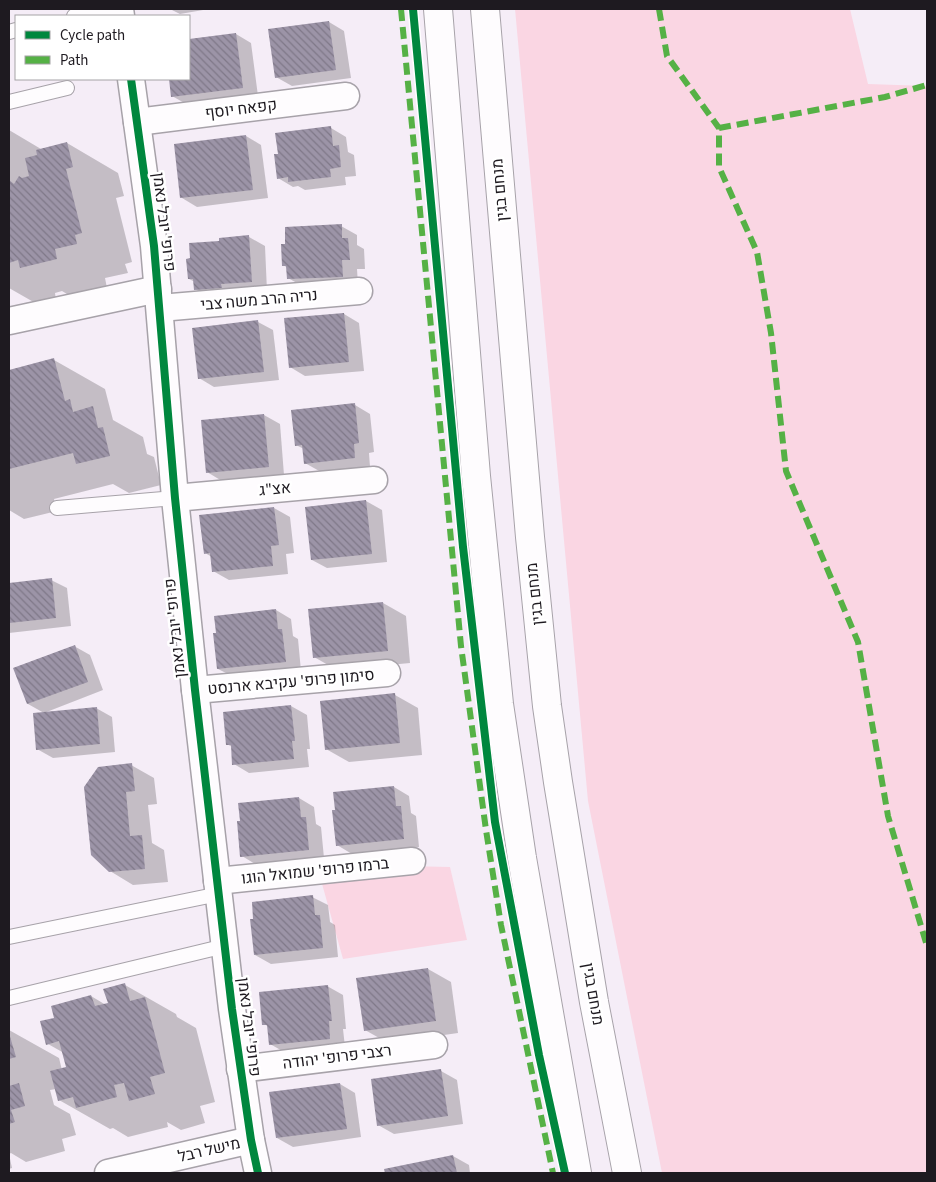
<svg xmlns="http://www.w3.org/2000/svg" width="936" height="1182" font-family="'Source Sans 3',Heebo,sans-serif">
<style>
.grass{fill:#fad6e3}
.shadow{fill:#0003}
.building{fill:url(#building-back-hatch)}
.lines{fill:none;stroke-linecap:round;stroke-linejoin:round}
.lane-casing{stroke:#a7a2a9;stroke-width:16}
.street-casing{stroke:#a7a2a9;stroke-width:29}
.primary-casing{stroke:#a7a2a9;stroke-width:30}
.lane{stroke:#fefcfe;stroke-width:14}
.street{stroke:#fefcfe;stroke-width:26}
.primary{stroke:#fefcfe;stroke-width:28}
.quiet{stroke:#55b145;stroke-width:6;stroke-dasharray:12 6;stroke-linecap:butt}
.cycleway-casing{stroke:#fff;stroke-width:11}
.cycleway{stroke:#00873e;stroke-width:8}
.labels{text-anchor:middle;dominant-baseline:central;stroke-width:5;stroke-linejoin:round;paint-order:stroke}
.street-label{font-size:16px;fill:#1e1a20;stroke:#fff}
</style>
<defs>
<pattern id="building-back-hatch" width="6" height="6" patternUnits="userSpaceOnUse" patternTransform="scale(1.25)"><rect width="6" height="6" fill="#9c94a7"/><path d="M-1 5l2 2M0 0l6 6M5-1l2 2" fill="none" stroke="#7f7888"/></pattern>
</defs>
<rect width="100%" height="100%" fill="#f5edf7"/>
<g class="grass">
<path d="M 515,9 L 850,9 L 868,84 L 927,86 L 927,1173 L 662,1173 L 588,801 Z"/>
<path d="M 404,866 L 450,867 L 467,940 L 343,959 L 319,873 Z"/>
</g>
<g class="shadow">
<path d="M 170,9 L 209,9 L 180,14 Z"/>
<path d="M 329,22 L 344,31 L 351,78 L 292,86 L 276,77 Z"/>
<path d="M 236,34 L 251,43 L 258,96 L 188,105 L 172,96 L 170,79 L 189,79 L 189,41 Z"/>
<path d="M 331,128 L 346,137 L 348,152 L 354,155 L 356,176 L 345,177 L 346,185 L 305,190 L 298,186 L 293,187 L 278,178 L 279,155 Z"/>
<path d="M 9,130 L 41,149 L 67,143 L 118,173 L 124,196 L 116,198 L 132,262 L 125,264 L 128,273 L 105,278 L 107,288 L 72,297 L 62,291 L 55,293 L 56,300 L 37,304 L 9,288 Z"/>
<path d="M 246,136 L 261,145 L 268,198 L 197,207 L 182,198 Z"/>
<path d="M 341,226 L 357,235 L 357,245 L 364,249 L 365,269 L 357,269 L 358,285 L 304,287 L 288,278 L 288,268 L 283,265 Z"/>
<path d="M 249,237 L 265,246 L 267,291 L 211,298 L 195,289 L 195,282 L 189,279 L 191,259 L 221,242 Z"/>
<path d="M 344,314 L 359,323 L 364,371 L 305,376 L 290,367 Z"/>
<path d="M 258,322 L 273,330 L 279,380 L 214,387 L 199,378 Z"/>
<path d="M 54,360 L 105,389 L 113,420 L 143,437 L 147,454 L 154,457 L 161,485 L 129,493 L 113,484 L 54,499 L 57,511 L 24,519 L 9,510 L 9,371 Z"/>
<path d="M 355,405 L 370,414 L 374,452 L 369,453 L 370,467 L 321,472 L 305,463 L 304,449 L 296,445 Z"/>
<path d="M 264,415 L 280,424 L 284,475 L 222,481 L 207,472 Z"/>
<path d="M 366,501 L 382,510 L 387,562 L 327,568 L 312,560 Z"/>
<path d="M 274,508 L 290,517 L 294,553 L 286,554 L 288,574 L 229,580 L 213,571 L 212,557 L 205,553 L 201,516 Z"/>
<path d="M 51,580 L 67,588 L 71,626 L 9,633 L 9,584 Z"/>
<path d="M 383,603 L 406,616 L 410,663 L 337,670 L 314,657 Z"/>
<path d="M 276,610 L 291,619 L 293,636 L 298,639 L 301,671 L 234,677 L 218,669 Z"/>
<path d="M 74,646 L 90,655 L 103,690 L 44,713 L 28,704 L 15,668 Z"/>
<path d="M 395,695 L 418,708 L 422,755 L 349,762 L 326,749 Z"/>
<path d="M 291,706 L 307,715 L 310,749 L 307,749 L 309,767 L 249,773 L 234,764 L 232,747 L 227,744 Z"/>
<path d="M 96,708 L 112,717 L 115,752 L 53,758 L 37,749 Z"/>
<path d="M 131,765 L 154,778 L 157,804 L 148,805 L 152,843 L 164,850 L 168,882 L 133,885 L 110,871 Z"/>
<path d="M 394,787 L 409,796 L 411,813 L 416,816 L 419,847 L 352,854 L 337,845 Z"/>
<path d="M 299,798 L 314,807 L 316,824 L 321,827 L 324,858 L 257,865 L 242,856 Z"/>
<path d="M 312,897 L 328,905 L 330,922 L 335,925 L 338,957 L 271,964 L 255,955 L 255,921 Z"/>
<path d="M 428,969 L 451,982 L 458,1033 L 388,1043 L 365,1030 Z"/>
<path d="M 125,985 L 176,1014 L 177,1017 L 196,1028 L 215,1102 L 200,1106 L 205,1123 L 181,1130 L 167,1122 L 168,1127 L 128,1137 L 113,1128 L 110,1129 L 59,1100 L 56,1089 L 50,1090 L 54,1105 L 70,1114 L 76,1135 L 62,1139 L 65,1151 L 26,1162 L 11,1153 L 9,1154 L 9,1030 L 59,1058 L 62,1070 L 68,1068 L 64,1053 L 48,1044 L 56,1019 L 91,996 L 106,1005 L 109,1004 Z"/>
<path d="M 327,986 L 343,995 L 346,1029 L 343,1029 L 345,1047 L 286,1053 L 270,1044 L 269,1027 L 264,1024 Z"/>
<path d="M 441,1071 L 457,1080 L 463,1124 L 394,1134 L 378,1125 Z"/>
<path d="M 340,1084 L 355,1093 L 361,1137 L 293,1147 L 277,1138 Z"/>
<path d="M 9,1154 L 12,1168 L 9,1169 Z"/>
<path d="M 453,1156 L 469,1165 L 470,1173 L 386,1173 L 385,1170 Z"/>
</g>
<g class="building">
<path d="M 329,21 L 336,70 L 275,78 L 268,29 Z"/>
<path d="M 236,33 L 243,88 L 171,97 L 169,79 L 189,79 L 189,39 Z"/>
<path d="M 331,126 L 333,146 L 339,145 L 341,167 L 330,169 L 331,177 L 288,182 L 288,177 L 277,179 L 274,154 L 278,154 L 275,133 Z"/>
<path d="M 246,135 L 253,190 L 180,198 L 174,144 Z"/>
<path d="M 67,142 L 73,167 L 66,169 L 82,233 L 75,235 L 77,244 L 55,249 L 57,259 L 20,268 L 18,260 L 9,263 L 9,180 L 14,184 L 19,176 L 22,178 L 29,176 L 25,158 L 37,155 L 36,150 Z"/>
<path d="M 342,224 L 342,238 L 348,238 L 350,260 L 342,260 L 343,277 L 287,279 L 286,266 L 282,266 L 281,244 L 285,244 L 285,227 Z"/>
<path d="M 249,235 L 252,282 L 221,284 L 222,288 L 194,290 L 193,279 L 188,279 L 186,259 L 190,258 L 189,243 L 219,241 L 219,238 Z"/>
<path d="M 344,313 L 349,362 L 289,368 L 284,318 Z"/>
<path d="M 258,320 L 264,372 L 198,379 L 192,328 Z"/>
<path d="M 54,358 L 65,401 L 70,399 L 73,412 L 93,406 L 98,428 L 103,427 L 110,456 L 76,464 L 73,453 L 9,469 L 9,370 Z"/>
<path d="M 355,403 L 359,443 L 354,444 L 355,458 L 304,464 L 302,445 L 295,446 L 291,410 Z"/>
<path d="M 264,414 L 269,467 L 206,473 L 201,420 Z"/>
<path d="M 366,500 L 372,554 L 311,560 L 305,507 Z"/>
<path d="M 274,507 L 279,545 L 271,546 L 273,566 L 212,572 L 210,553 L 204,554 L 199,515 Z"/>
<path d="M 52,578 L 56,618 L 9,623 L 9,583 Z"/>
<path d="M 383,602 L 388,651 L 313,658 L 308,609 Z"/>
<path d="M 276,609 L 278,629 L 282,629 L 286,662 L 217,669 L 213,633 L 216,633 L 214,616 Z"/>
<path d="M 75,645 L 88,682 L 27,704 L 13,668 Z"/>
<path d="M 395,693 L 400,743 L 325,750 L 320,701 Z"/>
<path d="M 291,705 L 295,741 L 292,741 L 294,759 L 232,765 L 231,745 L 226,745 L 223,712 Z"/>
<path d="M 97,707 L 100,744 L 36,750 L 33,713 Z"/>
<path d="M 132,763 L 135,791 L 126,792 L 130,836 L 142,835 L 145,869 L 109,872 L 91,855 L 84,787 L 98,767 Z"/>
<path d="M 394,786 L 396,806 L 401,806 L 404,839 L 336,846 L 332,810 L 335,810 L 333,792 Z"/>
<path d="M 299,797 L 301,817 L 306,817 L 309,850 L 240,857 L 237,821 L 240,821 L 238,803 Z"/>
<path d="M 313,895 L 315,915 L 320,915 L 323,948 L 254,955 L 250,919 L 253,919 L 252,902 Z"/>
<path d="M 428,968 L 436,1021 L 364,1031 L 356,978 Z"/>
<path d="M 125,983 L 130,1001 L 145,997 L 165,1073 L 150,1077 L 155,1094 L 129,1101 L 124,1083 L 114,1085 L 117,1097 L 76,1108 L 73,1097 L 58,1101 L 50,1071 L 66,1067 L 59,1041 L 46,1045 L 40,1021 L 54,1018 L 51,1006 L 91,995 L 95,1006 L 108,1003 L 103,989 Z"/>
<path d="M 328,985 L 332,1021 L 329,1021 L 330,1039 L 269,1045 L 267,1025 L 262,1025 L 259,992 Z"/>
<path d="M 9,1033 L 16,1057 L 9,1059 Z"/>
<path d="M 441,1069 L 448,1116 L 377,1126 L 371,1079 Z"/>
<path d="M 19,1083 L 25,1106 L 11,1110 L 15,1122 L 9,1124 L 9,1086 Z"/>
<path d="M 340,1083 L 347,1129 L 276,1138 L 269,1092 Z"/>
<path d="M 453,1155 L 457,1173 L 385,1173 L 384,1169 Z"/>
</g>
<g class="lines">
<g class="lane-casing">
<g id="lane">
<path d="M 74,16 L 106,9"/>
<path d="M 9,32 L 16,30"/>
<path d="M 9,102 L 67,88"/>
<path d="M 57,508 L 175,498"/>
<path d="M 9,937 L 219,894"/>
<path d="M 9,998 L 225,946"/>
</g>
</g>
<g class="street-casing">
<g id="street">
<path d="M 120,9 L 121,16"/>
<path d="M 131,79 L 154,246 L 175,498 L 195,690 L 232,1009 L 251,1140 L 258,1173"/>
<path d="M 137,122 L 346,96"/>
<path d="M 160,308 L 359,291"/>
<path d="M 9,321 L 158,289"/>
<path d="M 175,498 L 374,480"/>
<path d="M 195,690 L 387,673"/>
<path d="M 217,881 L 412,861"/>
<path d="M 240,1069 L 434,1045"/>
<path d="M 108,1173 L 251,1140"/>
</g>
</g>
<g class="primary-casing">
<g id="primary">
<path d="M 438,9 L 476,476 L 499,704 L 522,858 L 577,1173"/>
<path d="M 485,9 L 530,537 L 547,706 L 558,782 L 594,1002 L 627,1173"/>
</g>
</g>
<use href="#lane" class="lane"/>
<use href="#street" class="street"/>
<use href="#primary" class="primary"/>
<g class="quiet">
<path d="M 401,9 L 461,646 L 486,830 L 501,925 L 553,1173"/>
<path d="M 659,9 L 667,56 L 719,128 L 719,167 L 757,252 L 771,333 L 786,471 L 858,642 L 888,816 L 927,946"/>
<path d="M 719,128 L 885,97 L 927,85"/>
</g>
<g class="cycleway-casing">
<g id="cycleway">
<path d="M 413,9 L 463,547 L 495,822 L 539,1055 L 565,1173"/>
<path d="M 131,79 L 154,246 L 175,498 L 195,690 L 232,1009 L 251,1140 L 258,1173"/>
</g>
</g>
<use href="#cycleway" class="cycleway"/>
</g>
<g class="labels">
<g class="street-label">
<text transform="translate(241 109) rotate(-7)">קפאח יוסף</text>
<text transform="translate(500 190) rotate(-95)">מנחם בגין</text>
<text transform="translate(164 222) rotate(83)">פרופ' יובל נאמן</text>
<text transform="translate(259 300) rotate(-5)">נריה הרב משה צבי</text>
<text transform="translate(275 489) rotate(-5)">אצ"ג</text>
<text transform="translate(535 594) rotate(-96)">מנחם בגין</text>
<text transform="translate(175 628) rotate(-96)">פרופ' יובל נאמן</text>
<text transform="translate(291 682) rotate(-5)">סימון פרופ' עקיבא ארנסט</text>
<text transform="translate(315 871) rotate(-6)">ברמו פרופ' שמואל הוגו</text>
<text transform="translate(593 994) rotate(80)">מנחם בגין</text>
<text transform="translate(249 1027) rotate(83)">פרופ' יובל נאמן</text>
<text transform="translate(337 1057) rotate(-7)">רצבי פרופ' יהודה</text>
<text transform="translate(209 1150) rotate(-13)">מישל רבל</text>
</g>
</g>
<rect width="936" height="1182" fill="none" stroke="#1e1a20" stroke-width="20"/>
<rect x="15" y="15" width="175" height="65" fill="#ffffff" stroke="#a5a3a6"/>
<rect x="25" y="31" width="25" height="8" fill="#00873e" stroke="#a5a3a6"/>
<text x="60" y="40" font-size="15" fill="#1e1a20">Cycle path</text>
<rect x="25" y="56" width="25" height="8" fill="#55b145" stroke="#a5a3a6"/>
<text x="60" y="65" font-size="15" fill="#1e1a20">Path</text>
</svg>
